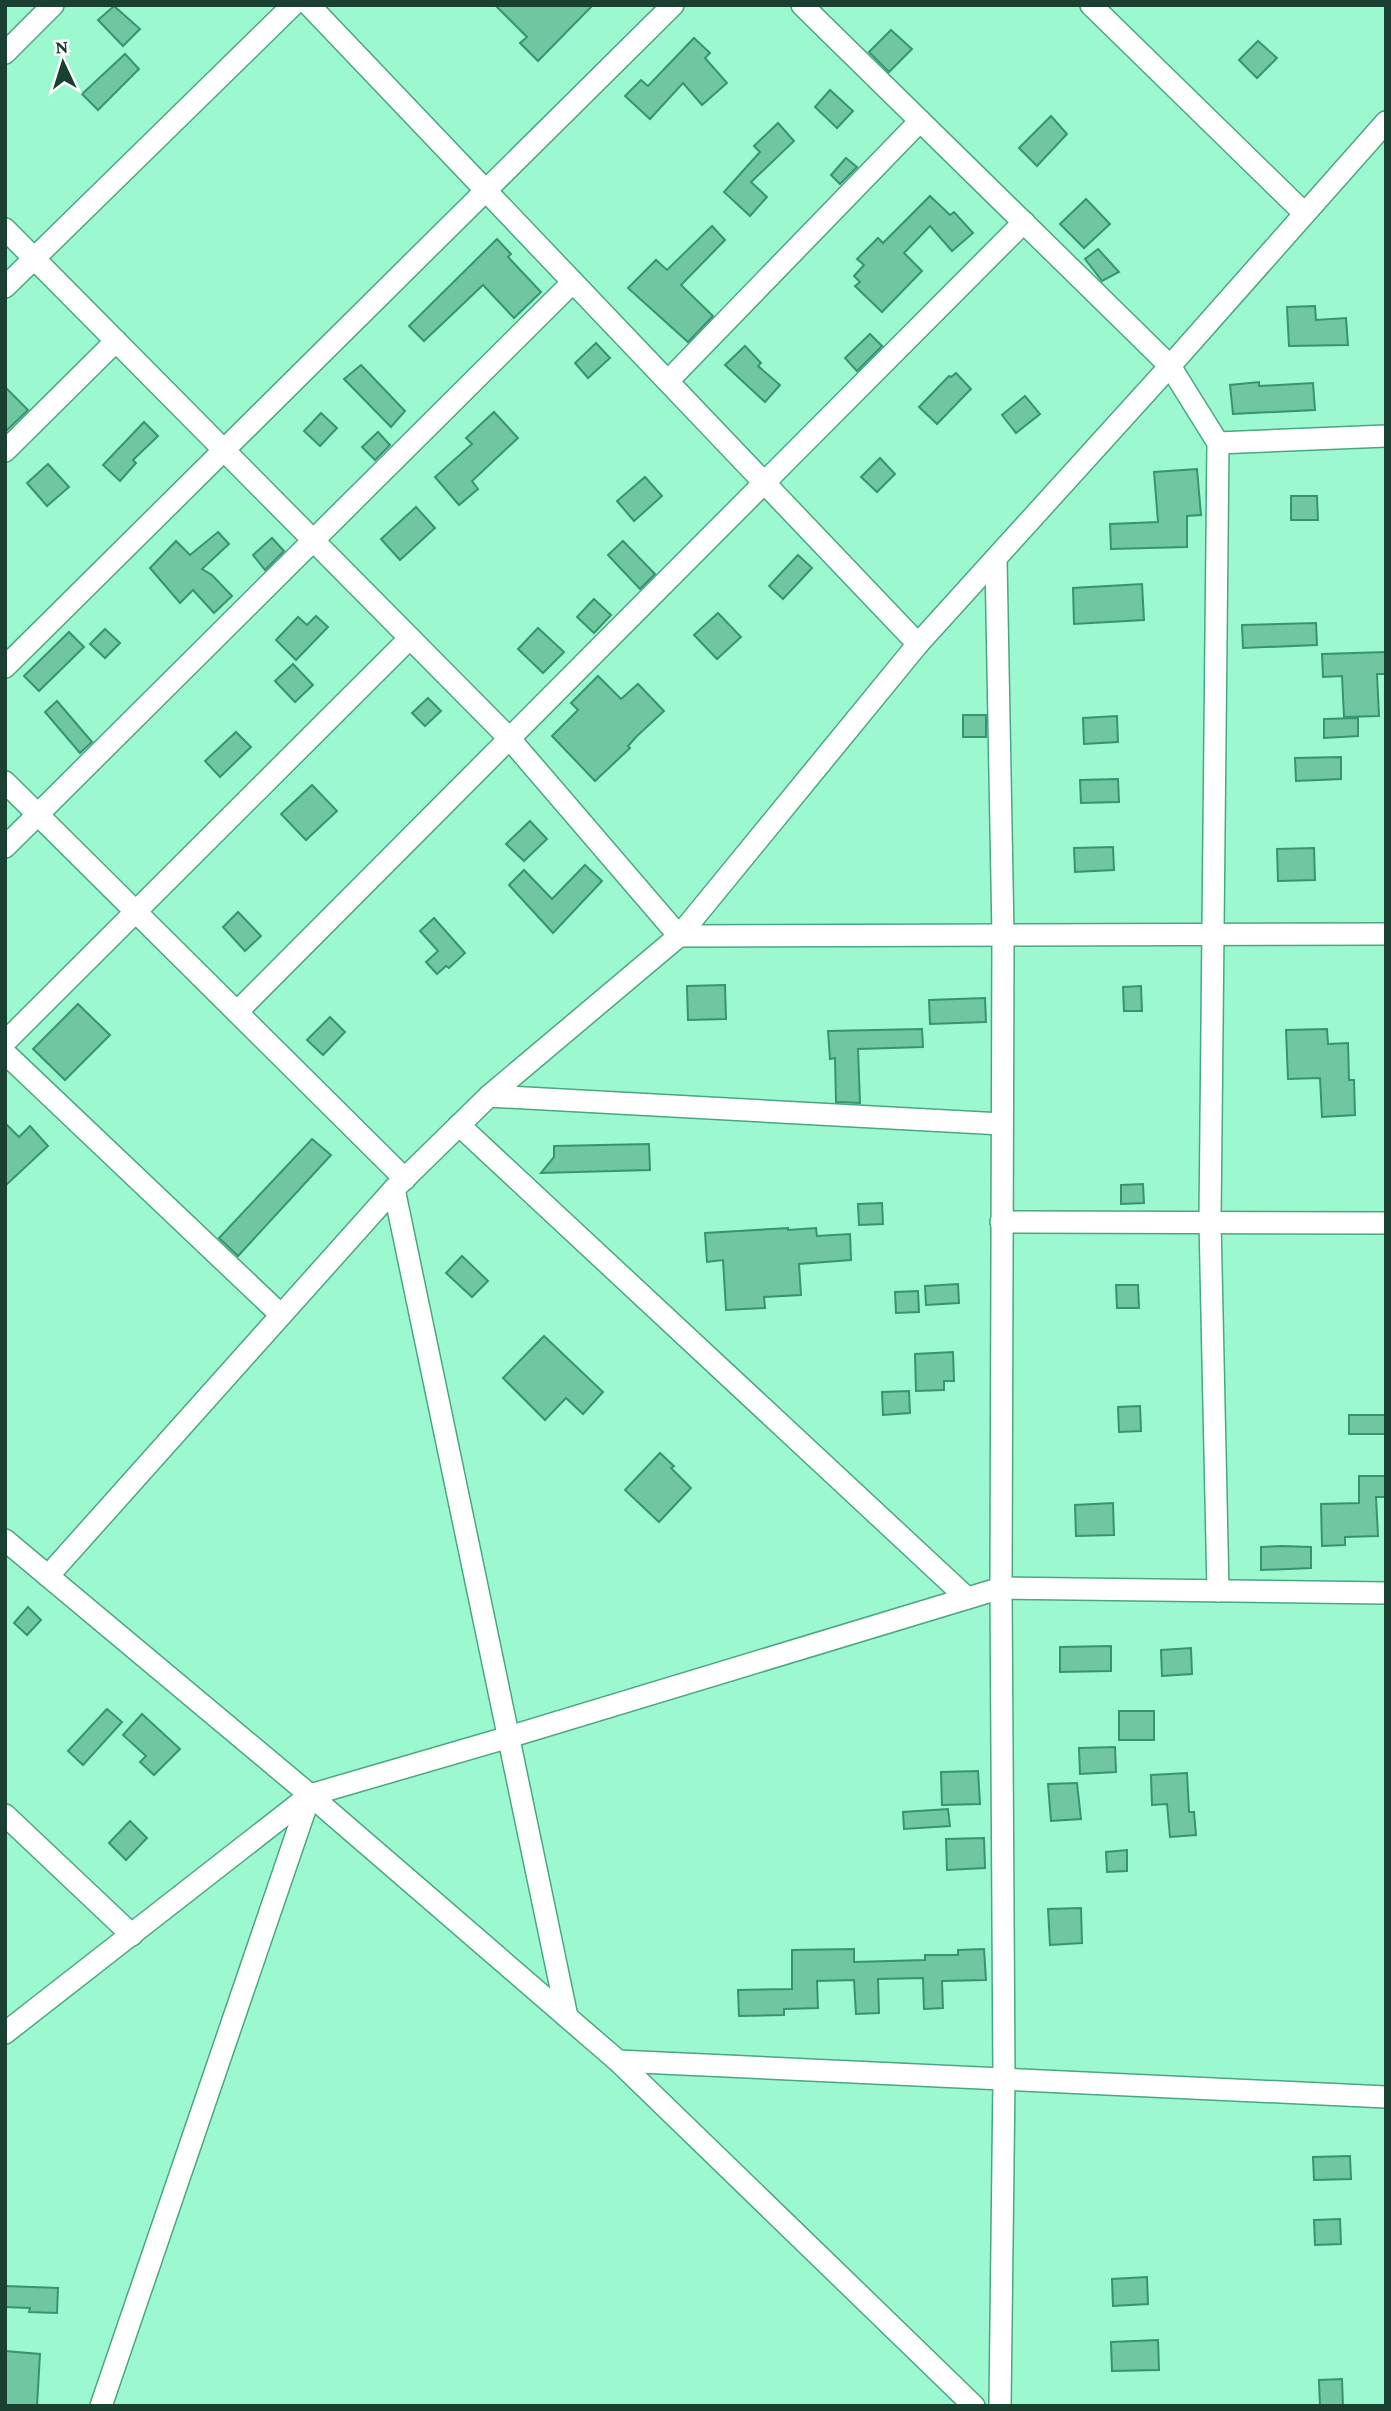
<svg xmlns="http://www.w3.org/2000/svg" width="1391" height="2411" font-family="'Crimson Pro',serif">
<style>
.building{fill:#6fc6a0;stroke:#369470;stroke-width:2}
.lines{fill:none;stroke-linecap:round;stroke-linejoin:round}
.minor-casing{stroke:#4ba781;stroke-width:24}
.minor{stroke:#fff;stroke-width:21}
</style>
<rect width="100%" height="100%" fill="#9cf8cf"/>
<g class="building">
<path d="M 495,5 L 593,5 L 538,61 L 520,43 L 527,37 Z"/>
<path d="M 114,6 L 140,29 L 123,46 L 98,20 Z"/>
<path d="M 891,30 L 912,49 L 889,72 L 869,52 Z"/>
<path d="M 694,38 L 710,53 L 705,58 L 727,83 L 702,105 L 683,83 L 650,119 L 625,96 L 641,80 L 648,86 Z"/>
<path d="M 1258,41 L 1277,58 L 1257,78 L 1239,60 Z"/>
<path d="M 125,54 L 139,69 L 98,110 L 82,94 Z"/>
<path d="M 830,90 L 853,111 L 837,128 L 815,107 Z"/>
<path d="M 1051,116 L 1067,134 L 1037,166 L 1019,148 Z"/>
<path d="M 778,123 L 794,141 L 751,182 L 767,197 L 750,216 L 724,192 L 760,152 L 754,146 Z"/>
<path d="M 846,158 L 857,167 L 840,184 L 831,175 Z"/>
<path d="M 930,196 L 950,215 L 954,212 L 973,233 L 952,251 L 930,226 L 904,253 L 922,271 L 882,312 L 855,286 L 860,282 L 854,276 L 864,265 L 857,259 L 878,238 L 883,243 Z"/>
<path d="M 1086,199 L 1110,224 L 1084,248 L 1060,224 Z"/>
<path d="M 712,226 L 725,240 L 681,285 L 713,316 L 688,342 L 628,288 L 656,260 L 667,270 Z"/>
<path d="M 497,239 L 511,254 L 508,257 L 541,292 L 514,318 L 483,285 L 424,341 L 409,326 Z"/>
<path d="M 1098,249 L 1119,272 L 1102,281 L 1085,259 Z"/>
<path d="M 1315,306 L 1316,320 L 1346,318 L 1348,345 L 1289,346 L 1287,307 Z"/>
<path d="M 870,334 L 882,346 L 857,371 L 845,358 Z"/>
<path d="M 596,343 L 610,358 L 588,378 L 575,363 Z"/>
<path d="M 745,346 L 761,363 L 758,366 L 780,385 L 765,402 L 725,365 Z"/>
<path d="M 361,365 L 405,411 L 391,427 L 344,379 Z"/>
<path d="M 956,373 L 971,389 L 937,424 L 919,407 L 949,376 L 951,377 Z"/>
<path d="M 1259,382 L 1259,386 L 1313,383 L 1315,410 L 1233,414 L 1230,385 Z"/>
<path d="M 5,387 L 28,410 L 5,432 Z"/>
<path d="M 1025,396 L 1040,414 L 1016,433 L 1002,415 Z"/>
<path d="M 494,412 L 518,438 L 472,481 L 478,489 L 459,505 L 435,477 L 472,444 L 466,438 Z"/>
<path d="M 321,413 L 337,428 L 320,446 L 304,431 Z"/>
<path d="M 144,422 L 158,436 L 133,460 L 136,463 L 120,481 L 103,465 Z"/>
<path d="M 378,432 L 390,445 L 375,460 L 362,447 Z"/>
<path d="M 880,458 L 895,474 L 877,492 L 861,477 Z"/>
<path d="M 48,464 L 69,487 L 47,506 L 27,483 Z"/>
<path d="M 1197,469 L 1201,515 L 1187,516 L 1187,547 L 1111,549 L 1110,524 L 1158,522 L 1154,472 Z"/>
<path d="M 645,477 L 662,496 L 634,521 L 617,501 Z"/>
<path d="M 1291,496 L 1317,496 L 1318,520 L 1291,520 Z"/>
<path d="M 416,507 L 435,528 L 400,560 L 381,539 Z"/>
<path d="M 218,532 L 229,544 L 202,569 L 212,575 L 232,596 L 214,613 L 193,590 L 180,603 L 150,568 L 176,541 L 190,555 Z"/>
<path d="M 272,538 L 284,551 L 265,570 L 253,555 Z"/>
<path d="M 623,541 L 655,574 L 640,589 L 608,555 Z"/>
<path d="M 798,555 L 812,568 L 783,599 L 769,586 Z"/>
<path d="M 1142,584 L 1144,620 L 1074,624 L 1073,588 Z"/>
<path d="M 594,599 L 611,615 L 594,633 L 577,617 Z"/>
<path d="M 718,613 L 741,637 L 717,659 L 694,635 Z"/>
<path d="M 316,616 L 328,627 L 296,660 L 276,640 L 298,617 L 307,625 Z"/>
<path d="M 1316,623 L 1317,645 L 1243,648 L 1242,625 Z"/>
<path d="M 538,628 L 564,652 L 543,673 L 518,649 Z"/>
<path d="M 105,629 L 120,643 L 105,658 L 90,644 Z"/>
<path d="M 69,632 L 84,647 L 39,691 L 24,676 Z"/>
<path d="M 1386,652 L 1386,674 L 1377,674 L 1379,716 L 1344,717 L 1342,676 L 1323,677 L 1322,654 Z"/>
<path d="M 293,664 L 313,685 L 295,702 L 275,681 Z"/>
<path d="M 598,676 L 621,699 L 638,684 L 664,711 L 637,736 L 628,746 L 630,748 L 595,781 L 552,736 L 578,710 L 571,703 Z"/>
<path d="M 428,698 L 441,711 L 425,726 L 412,713 Z"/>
<path d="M 57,701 L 92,742 L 80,753 L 45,712 Z"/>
<rect x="963" y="715" width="23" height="22"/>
<path d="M 1117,716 L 1118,742 L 1084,744 L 1083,718 Z"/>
<path d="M 1358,718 L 1358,736 L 1324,738 L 1324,719 Z"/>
<path d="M 236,732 L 251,747 L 220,777 L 205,761 Z"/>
<path d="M 1341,757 L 1341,779 L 1296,781 L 1295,758 Z"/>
<path d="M 1118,779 L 1119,802 L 1081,803 L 1080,780 Z"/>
<path d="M 312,785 L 337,811 L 306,840 L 281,814 Z"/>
<path d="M 530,821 L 547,839 L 524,861 L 506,844 Z"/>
<path d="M 1113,847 L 1114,870 L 1075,872 L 1074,848 Z"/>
<path d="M 1314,848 L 1315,880 L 1278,881 L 1277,849 Z"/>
<path d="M 585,865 L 602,881 L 553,933 L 509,885 L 524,870 L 552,899 Z"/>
<path d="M 238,912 L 261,936 L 245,951 L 223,927 Z"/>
<path d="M 434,918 L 465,953 L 449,968 L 446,966 L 437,974 L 426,962 L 438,951 L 420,931 Z"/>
<path d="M 725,985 L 726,1019 L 688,1020 L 687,986 Z"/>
<path d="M 1141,986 L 1142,1011 L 1124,1011 L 1123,987 Z"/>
<path d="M 985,998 L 986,1022 L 930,1024 L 929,1000 Z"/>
<path d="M 78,1004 L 110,1035 L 65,1080 L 33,1049 Z"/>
<path d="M 330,1017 L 345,1032 L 323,1055 L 307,1040 Z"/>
<path d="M 922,1029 L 923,1047 L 858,1049 L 860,1103 L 836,1102 L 835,1058 L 830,1059 L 828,1031 Z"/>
<path d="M 1327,1029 L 1328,1044 L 1348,1043 L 1349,1080 L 1354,1080 L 1355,1115 L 1322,1117 L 1320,1078 L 1288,1079 L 1286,1030 Z"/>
<path d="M 5,1123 L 19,1137 L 30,1126 L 48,1146 L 5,1186 Z"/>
<path d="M 312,1139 L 331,1155 L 238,1256 L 219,1238 Z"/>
<path d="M 649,1144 L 650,1170 L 541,1173 L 554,1157 L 554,1146 Z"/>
<path d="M 1143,1184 L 1144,1203 L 1121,1204 L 1121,1185 Z"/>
<path d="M 882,1203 L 883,1224 L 859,1225 L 858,1204 Z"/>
<path d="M 788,1228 L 788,1230 L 816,1228 L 817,1236 L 850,1234 L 851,1260 L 799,1264 L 801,1295 L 764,1297 L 765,1308 L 726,1310 L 723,1260 L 707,1262 L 705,1233 Z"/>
<path d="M 462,1256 L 488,1281 L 472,1297 L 446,1273 Z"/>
<path d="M 958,1284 L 959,1303 L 926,1305 L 925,1286 Z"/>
<path d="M 1116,1285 L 1138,1285 L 1139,1308 L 1117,1308 Z"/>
<path d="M 918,1291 L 919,1312 L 896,1313 L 895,1292 Z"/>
<path d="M 544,1336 L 603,1392 L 583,1414 L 566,1398 L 545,1420 L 503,1378 Z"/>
<path d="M 953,1352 L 954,1381 L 944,1381 L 944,1390 L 916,1391 L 915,1354 Z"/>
<path d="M 909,1391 L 910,1413 L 883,1415 L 882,1392 Z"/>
<path d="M 1140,1406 L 1141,1431 L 1119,1432 L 1118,1407 Z"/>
<rect x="1349" y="1415" width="37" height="19"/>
<path d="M 660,1453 L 674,1466 L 671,1468 L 691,1488 L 659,1522 L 625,1490 Z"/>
<path d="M 1359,1476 L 1386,1476 L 1386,1497 L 1376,1497 L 1378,1536 L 1345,1537 L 1345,1545 L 1322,1546 L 1321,1504 L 1359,1503 Z"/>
<path d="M 1113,1503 L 1114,1535 L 1076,1536 L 1075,1505 Z"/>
<path d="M 1281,1546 L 1311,1547 L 1311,1568 L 1261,1570 L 1261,1547 Z"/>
<path d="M 28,1607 L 41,1620 L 27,1635 L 14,1623 Z"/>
<path d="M 1111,1646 L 1111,1671 L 1060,1672 L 1060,1647 Z"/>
<path d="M 1191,1648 L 1192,1674 L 1162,1676 L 1161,1650 Z"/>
<path d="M 107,1709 L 122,1722 L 83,1765 L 68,1751 Z"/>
<rect x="1119" y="1711" width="35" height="29"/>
<path d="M 142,1714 L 180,1749 L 154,1775 L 140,1762 L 146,1756 L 123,1735 Z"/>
<path d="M 1115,1747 L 1116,1772 L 1080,1774 L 1079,1748 Z"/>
<path d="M 978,1771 L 980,1804 L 942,1805 L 941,1772 Z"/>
<path d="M 1187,1773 L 1189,1812 L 1194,1812 L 1196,1835 L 1170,1837 L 1167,1804 L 1152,1805 L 1151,1775 Z"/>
<path d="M 1077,1783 L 1081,1819 L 1051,1821 L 1048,1784 Z"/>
<path d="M 948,1809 L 950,1826 L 904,1829 L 903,1812 Z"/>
<path d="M 130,1821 L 147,1838 L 126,1860 L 109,1843 Z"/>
<path d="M 984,1838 L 985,1868 L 947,1870 L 946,1839 Z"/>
<path d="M 1127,1850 L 1127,1871 L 1107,1872 L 1106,1852 Z"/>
<path d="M 1081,1908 L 1082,1943 L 1050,1945 L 1048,1909 Z"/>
<path d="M 854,1949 L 854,1962 L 925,1960 L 925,1955 L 958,1955 L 958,1950 L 984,1949 L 986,1980 L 942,1981 L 943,2008 L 924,2009 L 923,1978 L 878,1979 L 879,2013 L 856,2014 L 854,1980 L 817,1981 L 818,2008 L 784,2009 L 784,2015 L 739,2016 L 738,1990 L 792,1989 L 792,1950 Z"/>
<path d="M 1350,2156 L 1351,2179 L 1314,2180 L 1313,2157 Z"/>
<path d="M 1340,2219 L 1341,2244 L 1315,2245 L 1314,2220 Z"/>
<path d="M 1147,2277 L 1148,2304 L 1113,2306 L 1112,2279 Z"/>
<path d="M 5,2286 L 58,2288 L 57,2313 L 29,2312 L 30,2308 L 5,2307 Z"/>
<path d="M 1158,2340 L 1159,2370 L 1112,2371 L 1111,2342 Z"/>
<path d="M 5,2351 L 40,2354 L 37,2406 L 5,2406 Z"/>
<path d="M 1342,2379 L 1343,2406 L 1320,2406 L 1319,2380 Z"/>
</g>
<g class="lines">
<g class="minor-casing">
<g id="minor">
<path d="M 309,5 L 918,644"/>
<path d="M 802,5 L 1170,366 L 1218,443 L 1210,1221 L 1218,1591"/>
<path d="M 1091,5 L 1304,213"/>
<path d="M 5,53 L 53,5"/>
<path d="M 5,229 L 509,738 L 679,936 L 1386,934"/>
<path d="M 5,287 L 293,5"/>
<path d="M 668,381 L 920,121"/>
<path d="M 1218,443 L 1386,436"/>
<path d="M 5,451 L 116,341"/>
<path d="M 996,559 L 1003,935 L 1001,1588 L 1004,2079 L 1000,2406"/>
<path d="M 5,667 L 673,5"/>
<path d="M 5,782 L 405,1179"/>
<path d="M 5,847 L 573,282"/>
<path d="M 237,1012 L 1024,222"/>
<path d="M 5,1042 L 410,638"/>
<path d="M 5,1053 L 281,1315"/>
<path d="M 489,1096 L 1002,1124"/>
<path d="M 459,1125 L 967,1598"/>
<path d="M 394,1189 L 567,2017"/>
<path d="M 1001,1222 L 1386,1223"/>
<path d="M 5,1540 L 310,1795 L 618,2061 L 974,2406"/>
<path d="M 48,1576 L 394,1189 L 489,1096 L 679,936 L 918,644 L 1170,366 L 1386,122"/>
<path d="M 5,1815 L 132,1935"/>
<path d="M 5,2033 L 310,1795 L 509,1737 L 1001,1588 L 1386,1593"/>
<path d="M 618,2061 L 1386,2097"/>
<path d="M 101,2406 L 310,1795"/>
</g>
</g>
<use href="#minor" class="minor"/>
</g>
<rect width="1391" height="2411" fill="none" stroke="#194030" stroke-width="14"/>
<g transform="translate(63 63) rotate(356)" stroke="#ffffff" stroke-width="5" paint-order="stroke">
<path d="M0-5L12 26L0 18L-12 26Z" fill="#194030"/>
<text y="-10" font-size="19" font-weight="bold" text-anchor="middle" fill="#194030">N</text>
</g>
</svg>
